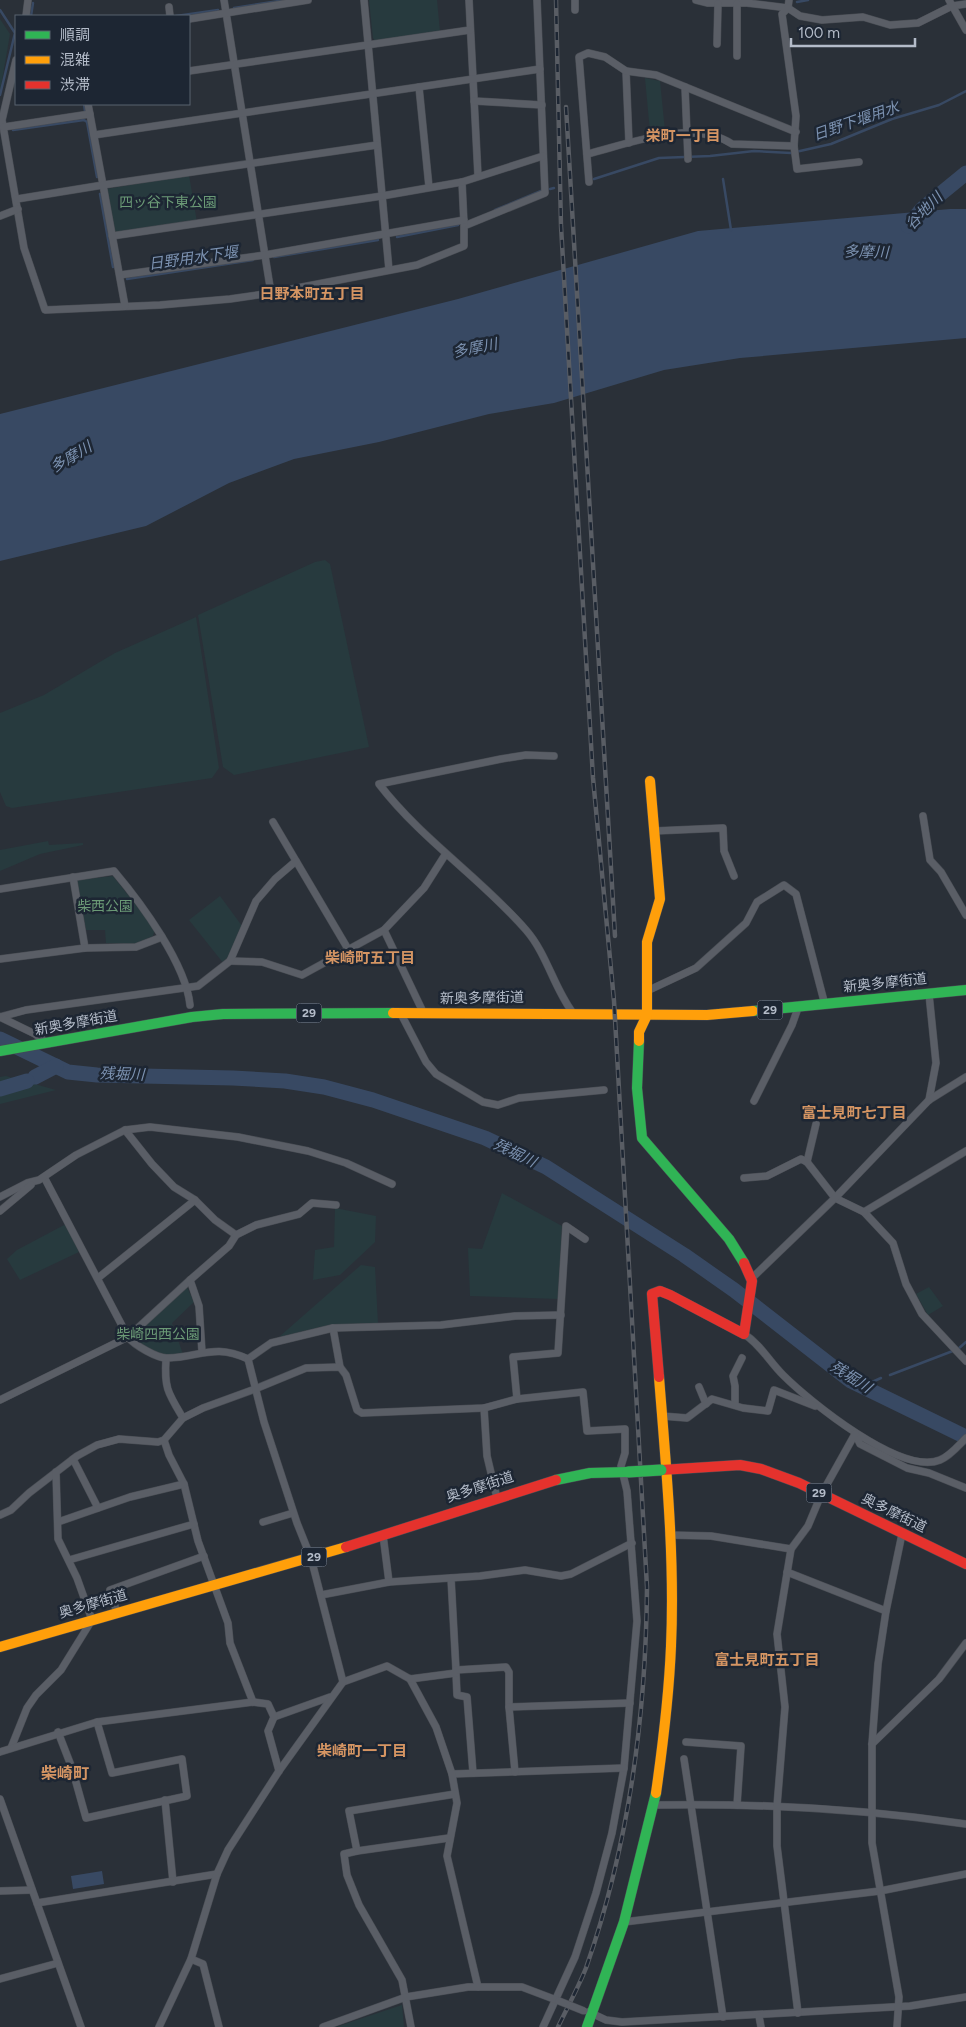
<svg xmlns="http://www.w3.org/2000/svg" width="966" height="2027" font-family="Figtree,'Noto Sans JP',sans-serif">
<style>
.green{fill:#273a3e}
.water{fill:#384963}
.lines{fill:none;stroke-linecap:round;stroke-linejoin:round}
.stream{stroke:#384963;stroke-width:2.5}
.river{stroke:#384963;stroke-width:15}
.street-casing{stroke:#484c53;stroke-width:8}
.fast-casing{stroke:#484c53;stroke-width:11}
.slow-casing{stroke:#484c53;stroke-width:11}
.jam-casing{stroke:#484c53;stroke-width:11}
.street{stroke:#5a5e66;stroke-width:7}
.fast{stroke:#30b455;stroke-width:10}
.slow{stroke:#ff9f0a;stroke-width:10}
.jam{stroke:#e5322d;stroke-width:10}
.rail-casing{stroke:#595d64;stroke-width:4.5}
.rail{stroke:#1d2633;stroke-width:2.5;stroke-dasharray:8;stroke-linecap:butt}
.street-bridge-casing{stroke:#484c53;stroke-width:8;stroke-linecap:butt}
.fast-bridge-casing{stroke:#484c55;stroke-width:12;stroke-linecap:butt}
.street-bridge{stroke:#5a5e66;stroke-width:7}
.fast-bridge{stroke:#30b455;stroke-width:11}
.labels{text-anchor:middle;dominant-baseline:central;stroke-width:5;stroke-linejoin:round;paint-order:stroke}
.shield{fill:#1d2633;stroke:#878f9c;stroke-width:1}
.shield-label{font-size:12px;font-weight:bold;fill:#b4bcc9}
.park-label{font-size:14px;fill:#6b9a76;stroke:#1d2633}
.street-label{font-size:14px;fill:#b4bcc9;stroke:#1d2633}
.water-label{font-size:15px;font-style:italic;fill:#7c92b1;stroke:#1d2633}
.neighbourhood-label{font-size:15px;font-weight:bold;fill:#d59563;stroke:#1d2633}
.quarter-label{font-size:16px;font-weight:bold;fill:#d59563;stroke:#1d2633}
</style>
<rect width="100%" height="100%" fill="#2a3038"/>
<g class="green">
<path d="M 369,0 L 437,0 L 440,32 L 376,42 L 373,38 Z"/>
<path d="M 0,19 L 10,34 L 0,92 Z"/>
<path d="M 645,78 L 660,81 L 665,131 L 650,132 Z"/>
<path d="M 189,175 L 197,222 L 114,234 L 106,189 Z"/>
<path d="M 325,560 L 330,564 L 369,747 L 234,775 L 223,767 L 198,615 L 315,562 Z"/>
<path d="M 196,617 L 219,768 L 212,778 L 12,808 L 6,806 L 0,792 L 0,713 L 44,695 L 115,653 Z"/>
<path d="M 48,841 L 49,845 L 83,843 L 83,845 L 40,854 L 0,871 L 0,850 Z"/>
<path d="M 113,876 L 155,929 L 153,936 L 135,944 L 106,943 L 105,930 L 86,930 L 77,880 Z"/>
<path d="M 220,896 L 242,926 L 228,959 L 224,964 L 189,920 Z"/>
<path d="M 6,1076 L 56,1090 L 0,1104 L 0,1077 Z"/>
<path d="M 502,1193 L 562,1226 L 558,1299 L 470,1296 L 468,1248 L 482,1249 Z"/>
<path d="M 335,1208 L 376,1216 L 375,1242 L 340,1275 L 313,1280 L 315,1250 L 334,1247 Z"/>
<path d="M 66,1224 L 79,1252 L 20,1280 L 7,1259 L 17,1250 Z"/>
<path d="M 361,1265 L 375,1267 L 378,1324 L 331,1325 L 279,1337 Z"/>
<path d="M 186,1285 L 194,1302 L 172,1323 L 183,1354 L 168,1358 L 136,1343 L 132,1335 Z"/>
<path d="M 929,1287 L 943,1306 L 928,1315 L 916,1294 Z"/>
<path d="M 402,2005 L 404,2027 L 336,2027 Z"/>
</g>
<g class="water">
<path d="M 950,209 L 966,209 L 966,338 L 740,358 L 664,370 L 554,403 L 489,414 L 379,442 L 294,459 L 229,483 L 146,526 L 0,561 L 0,414 L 458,299 L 698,231 Z"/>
<path d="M 102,1871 L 104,1884 L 73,1889 L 71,1876 Z"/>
</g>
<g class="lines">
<g class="stream">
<path d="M 797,2 L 808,0"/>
<path d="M 234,8 L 285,0"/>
<path d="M 0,10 L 15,33 L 0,95"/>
<path d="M 31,16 L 33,3"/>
<path d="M 176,16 L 218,10"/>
<path d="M 84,104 L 85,111"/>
<path d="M 13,130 L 84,120 L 87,122 L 97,177"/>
<path d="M 594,179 L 659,158 L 710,156 L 754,151 L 791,153 L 831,144 L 892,119 L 939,105 L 966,91"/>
<path d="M 723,179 L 731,230"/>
<path d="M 550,189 L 554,188"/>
<path d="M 100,194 L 113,267"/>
<path d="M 495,210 L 541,191"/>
<path d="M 397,237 L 458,225"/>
<path d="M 274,257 L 378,240"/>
<path d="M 127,279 L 253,260"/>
<path d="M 890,1375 L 958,1349 L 966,1342"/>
<path d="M 863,1386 L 881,1378"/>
</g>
<g class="river">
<path d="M 908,226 L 922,209 L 966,173"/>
<path d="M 0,1039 L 68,1072 L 97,1075 L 233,1078 L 285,1081 L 324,1087 L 373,1100 L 485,1138 L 546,1167 L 684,1255 L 734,1290 L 851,1381 L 966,1437"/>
<path d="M 35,1077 L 56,1066"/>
<path d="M 0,1089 L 27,1081"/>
</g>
<g class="street-casing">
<g id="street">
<path d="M 224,0 L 271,293"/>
<path d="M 364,0 L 389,270"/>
<path d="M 469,0 L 478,176"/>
<path d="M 575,0 L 575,10"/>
<path d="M 696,0 L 708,3 L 747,3 L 788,8"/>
<path d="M 789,0 L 788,8 L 800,16 L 822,20 L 863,17 L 890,25 L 918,23 L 952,6 L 966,4"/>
<path d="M 949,0 L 966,30"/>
<path d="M 737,4 L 737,56"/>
<path d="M 169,7 L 170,16"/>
<path d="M 788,8 L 782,14 L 796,116 L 794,146 L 797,169 L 859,162"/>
<path d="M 26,16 L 28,0"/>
<path d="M 189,19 L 308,0"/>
<path d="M 717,44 L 718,4"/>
<path d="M 16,60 L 2,120 L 24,248 L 45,310 L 160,305 L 230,299 L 271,293 L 417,265 L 464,246 L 464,226 L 545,193 L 537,0"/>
<path d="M 189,71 L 470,30"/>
<path d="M 626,71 L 629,143"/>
<path d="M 419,87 L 429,187"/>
<path d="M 685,87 L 688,159"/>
<path d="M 474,101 L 542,105"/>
<path d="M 4,127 L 90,114"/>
<path d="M 94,135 L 540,69"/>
<path d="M 587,154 C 628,144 693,118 732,144 L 794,146"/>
<path d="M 462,182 L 464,224"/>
<path d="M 589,182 L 579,57 L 588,53 L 605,57 L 626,71 L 656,75 L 796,132"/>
<path d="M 17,199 L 103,185 L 88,104"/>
<path d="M 0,216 L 18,209"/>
<path d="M 112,236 L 382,196 L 462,182 L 543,156"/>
<path d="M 120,275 L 265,255 L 464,220"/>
<path d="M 125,306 L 103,185 L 377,145"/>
<path d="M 554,756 L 526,755 L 501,759 L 379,784 C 422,840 481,878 526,930 C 547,954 554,988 573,1013"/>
<path d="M 923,816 L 930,860 L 941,872 L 966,915"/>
<path d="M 273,822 L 348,949"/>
<path d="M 654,831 L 723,828 L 724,851 L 734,876"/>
<path d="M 73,877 L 85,948"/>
<path d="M 0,889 L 114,871 C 141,903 186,964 190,1005"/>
<path d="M 384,930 L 424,1014"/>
<path d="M 0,959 L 85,948 L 136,947 L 162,937"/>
<path d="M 230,961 L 262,962 L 302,975 L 384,930 L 424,888 L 445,855"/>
<path d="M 647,991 L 696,968 L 746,923 L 757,902 L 784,885 L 796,894 L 825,1005"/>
<path d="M 401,1014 L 426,1062 L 436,1074 L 483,1102 L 498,1105 L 519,1098 L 604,1090"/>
<path d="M 0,1017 L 26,1010 L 198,986 L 230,961 L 256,901 L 275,879 L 296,861"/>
<path d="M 0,1017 L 35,1034 L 47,1043"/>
<path d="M 929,1100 L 936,1063 L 929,994"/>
<path d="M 754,1101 L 792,1025 L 798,1008"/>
<path d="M 125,1130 L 152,1164 L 174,1187 L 195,1200 L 215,1220 L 236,1235"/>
<path d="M 966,1151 L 864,1212 L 893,1243 L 906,1284 L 922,1314 L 966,1361"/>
<path d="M 807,1162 L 816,1124"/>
<path d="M 44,1177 L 128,1337 L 190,1280"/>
<path d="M 744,1178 L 767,1176 L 801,1159 L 807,1162 L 835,1198 L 864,1212"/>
<path d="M 0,1197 L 27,1183 L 39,1180 L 76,1155 L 125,1130 L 150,1127 L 238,1137 L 308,1151 L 346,1163 L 392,1184"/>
<path d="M 0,1211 L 31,1185"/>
<path d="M 98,1278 L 195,1200"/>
<path d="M 751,1279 L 835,1198 L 929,1100 L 966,1077"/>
<path d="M 333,1328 L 340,1367"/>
<path d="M 744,1334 C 760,1344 769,1361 783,1375 C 809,1401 901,1476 940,1460 C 950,1456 958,1446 966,1438"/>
<path d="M 202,1352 L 199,1306 L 190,1280 L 229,1246 L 236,1235 L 256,1225 L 299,1214 L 312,1203 L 336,1205"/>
<path d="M 166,1359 C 164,1388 168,1393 183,1418"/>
<path d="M 248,1359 L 271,1343 L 333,1328 L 441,1325 L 515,1316 L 561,1315"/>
<path d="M 699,1387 L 706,1404"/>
<path d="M 517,1399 L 513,1357 L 558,1353 L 566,1226 L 585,1239"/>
<path d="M 0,1400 L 128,1337 C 134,1345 158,1359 168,1358 C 200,1357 215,1343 248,1359"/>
<path d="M 735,1405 L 735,1386 L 733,1376 L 742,1358"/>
<path d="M 484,1408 L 487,1456 L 497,1498"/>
<path d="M 662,1416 L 687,1418 L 712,1399 L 743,1408 L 768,1411 L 774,1390 L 815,1406"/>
<path d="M 855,1434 L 860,1444 L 907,1468 L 929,1473 L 966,1488"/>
<path d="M 164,1440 L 169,1455 L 184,1484 L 198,1541 L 228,1623 L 230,1643 L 253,1702"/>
<path d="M 73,1459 L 98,1508"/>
<path d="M 0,1515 L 11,1510 L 29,1493 L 77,1456 L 97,1445 L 119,1439 L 158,1442 L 164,1440 L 183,1418 L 203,1408 L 255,1389 L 306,1368 L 340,1367 L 346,1375 L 357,1410 L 362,1413 L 484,1408 L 517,1399 L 583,1392 L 587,1431 L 625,1429 L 625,1453 L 621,1466 L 627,1491 L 637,1621 L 624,1768 L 612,1833 L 596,1893 L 575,1957 L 543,2027"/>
<path d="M 58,1522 L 130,1497 L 184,1484"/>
<path d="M 263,1522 L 293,1513"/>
<path d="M 383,1535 L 389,1582"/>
<path d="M 669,1535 L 711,1536 L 791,1549"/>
<path d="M 69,1560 L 194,1524"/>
<path d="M 787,1572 L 886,1611"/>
<path d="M 451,1578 L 456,1670"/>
<path d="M 321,1595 L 389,1582 L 480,1576 L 525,1570 L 561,1576 L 571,1574 L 632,1543"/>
<path d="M 117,1613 L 110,1590 L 204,1556"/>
<path d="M 456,1673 L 457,1695 L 467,1697 L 473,1773"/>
<path d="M 410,1679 L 436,1727 L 452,1774 L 624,1768"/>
<path d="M 343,1682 L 387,1666 L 410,1679 L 456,1673 L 456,1670 L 506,1667 L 509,1672 L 509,1707 L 515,1772"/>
<path d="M 509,1707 L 630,1703"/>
<path d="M 274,1717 L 330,1697"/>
<path d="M 58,1732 L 72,1768 L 86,1818 L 187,1796 L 182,1759 L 112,1773 L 97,1722"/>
<path d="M 686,1742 L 741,1746 L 737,1805"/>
<path d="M 872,1744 L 939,1679 L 966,1643"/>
<path d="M 11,1748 L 27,1708 L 36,1695 L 61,1670 L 92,1620 L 77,1578 L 58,1539 L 56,1472"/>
<path d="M 0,1752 L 97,1722 L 253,1702 L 268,1704 L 274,1717 L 268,1731 L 279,1771"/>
<path d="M 684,1759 L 723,2017"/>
<path d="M 452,1774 L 457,1803 L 447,1856 L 478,1987"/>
<path d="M 0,1799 L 81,2027"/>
<path d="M 165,1800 L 173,1882"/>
<path d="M 654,1805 C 759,1803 863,1809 966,1824"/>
<path d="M 449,1838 L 357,1851 L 349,1811 L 455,1794"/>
<path d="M 357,1851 L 344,1854 L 347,1875 L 359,1905 L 402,1980 L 411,2027"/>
<path d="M 0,1891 L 32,1890"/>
<path d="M 37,1903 L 217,1874"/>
<path d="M 624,1922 L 880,1891 L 966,1874"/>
<path d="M 191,1959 L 203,1964 L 219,2027"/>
<path d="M 0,1979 L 58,1963"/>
<path d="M 589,2012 L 606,2020 L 622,2022 L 910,2006 L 966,1997"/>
<path d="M 798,2013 L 777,1846 L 777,1806 L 785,1707 L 777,1634 L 791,1549 L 808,1526 L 821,1495 L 855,1434"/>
<path d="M 759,2016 L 761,2027"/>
<path d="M 159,2027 L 191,1959 L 217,1874 L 228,1850 L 279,1771 L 343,1682 L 311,1558 L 297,1523 L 264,1422 L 248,1359"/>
<path d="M 323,2027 L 406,1997 L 468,1987 L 522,1987 L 559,2001"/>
<path d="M 897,2027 L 899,1997 L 872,1843 L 872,1744 L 878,1664 L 886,1611 L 902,1534"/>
</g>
</g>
<g class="fast-casing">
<g id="fast">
<path d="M 753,1011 L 966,990"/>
<path d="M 639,1041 L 637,1088 L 642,1138 L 729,1239 L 744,1263"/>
<path d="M 0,1051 L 192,1017 L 223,1014 L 393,1013"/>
<path d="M 556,1480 L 590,1473 L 628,1472"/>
<path d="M 587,2027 L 624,1922 L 656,1793"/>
</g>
</g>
<g class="slow-casing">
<g id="slow">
<path d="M 393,1013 L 707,1015 L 753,1011"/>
<path d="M 639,1041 L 639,1032 L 647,1015 L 647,942 L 660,899 L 650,781"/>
<path d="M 0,1647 L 346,1547"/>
<path d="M 656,1793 C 663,1744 669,1695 671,1646 C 675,1557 666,1466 659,1377"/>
</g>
</g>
<g class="jam-casing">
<g id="jam">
<path d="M 659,1377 L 652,1294 L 660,1291 L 670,1295 L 744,1334 L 752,1281 L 744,1263"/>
<path d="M 661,1470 L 740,1465 L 761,1469 L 799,1483 L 966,1564"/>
<path d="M 346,1547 L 556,1480"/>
</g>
</g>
<use href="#street" class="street"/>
<use href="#fast" class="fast"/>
<use href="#slow" class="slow"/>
<use href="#jam" class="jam"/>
<g class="rail-casing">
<g id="rail">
<path d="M 556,0 L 561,226 L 593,778 L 614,1001 L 647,1587 C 646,1717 629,1845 586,1968 C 578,1988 567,2008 558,2027"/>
<path d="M 566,107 L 615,936"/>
</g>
</g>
<use href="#rail" class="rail"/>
<g class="street-bridge-casing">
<path id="street-bridge" d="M 559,2001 L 584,2011"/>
</g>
<g class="fast-bridge-casing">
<path id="fast-bridge" d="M 628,1472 L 661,1470"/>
</g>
<use href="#street-bridge" class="street-bridge"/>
<use href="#fast-bridge" class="fast-bridge"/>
</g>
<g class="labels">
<g class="shield">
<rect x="757.5" y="1000.5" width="25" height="19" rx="4"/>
<rect x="296.5" y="1003.5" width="25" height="19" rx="4"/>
<rect x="806.5" y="1483.5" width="25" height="19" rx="4"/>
<rect x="301.5" y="1547.5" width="25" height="19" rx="4"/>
</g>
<g class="shield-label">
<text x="770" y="1010">29</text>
<text x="309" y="1013">29</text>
<text x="819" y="1493">29</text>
<text x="314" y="1557">29</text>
</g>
<g class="park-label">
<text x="168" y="202">四ッ谷下東公園</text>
<text x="105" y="906">柴西公園</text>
<text x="158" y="1334">柴崎四西公園</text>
</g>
<g class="street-label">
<text transform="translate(885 983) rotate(-6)">新奥多摩街道</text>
<text transform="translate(482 998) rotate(-1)">新奥多摩街道</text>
<text transform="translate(76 1023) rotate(-10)">新奥多摩街道</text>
<text transform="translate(480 1487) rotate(-18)">奥多摩街道</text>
<text transform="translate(894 1513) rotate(26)">奥多摩街道</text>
<text transform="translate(93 1604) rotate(-16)">奥多摩街道</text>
</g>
<g class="water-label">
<text transform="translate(856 121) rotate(-19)">日野下堰用水</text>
<text transform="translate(924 211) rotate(-45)">谷地川</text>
<text transform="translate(866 252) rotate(1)">多摩川</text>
<text transform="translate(193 258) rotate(-8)">日野用水下堰</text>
<text transform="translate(475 348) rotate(-11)">多摩川</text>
<text transform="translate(71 457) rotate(-31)">多摩川</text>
<text transform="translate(122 1074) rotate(2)">残堀川</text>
<text transform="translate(515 1153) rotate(26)">残堀川</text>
<text transform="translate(851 1377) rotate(32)">残堀川</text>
</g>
<g class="neighbourhood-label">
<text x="683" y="136">栄町一丁目</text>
<text x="312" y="294">日野本町五丁目</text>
<text x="370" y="958">柴崎町五丁目</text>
<text x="854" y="1113">富士見町七丁目</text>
<text x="767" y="1660">富士見町五丁目</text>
<text x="362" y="1751">柴崎町一丁目</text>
</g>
<g class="quarter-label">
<text x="65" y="1773">柴崎町</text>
</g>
</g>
<rect x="15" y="15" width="175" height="90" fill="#1d2633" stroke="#59626f"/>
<rect x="25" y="31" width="25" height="8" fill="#30b455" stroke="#59626f"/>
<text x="60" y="40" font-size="15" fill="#b4bcc9">順調</text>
<rect x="25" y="56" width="25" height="8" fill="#ff9f0a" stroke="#59626f"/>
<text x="60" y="65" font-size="15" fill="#b4bcc9">混雑</text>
<rect x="25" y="81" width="25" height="8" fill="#e5322d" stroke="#59626f"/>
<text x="60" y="90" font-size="15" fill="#b4bcc9">渋滞</text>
<path d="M791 38v8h124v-8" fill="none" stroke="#b4bcc9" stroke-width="2.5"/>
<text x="798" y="38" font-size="15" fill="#b4bcc9" stroke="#1d2633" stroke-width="4" paint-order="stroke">100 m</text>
</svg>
